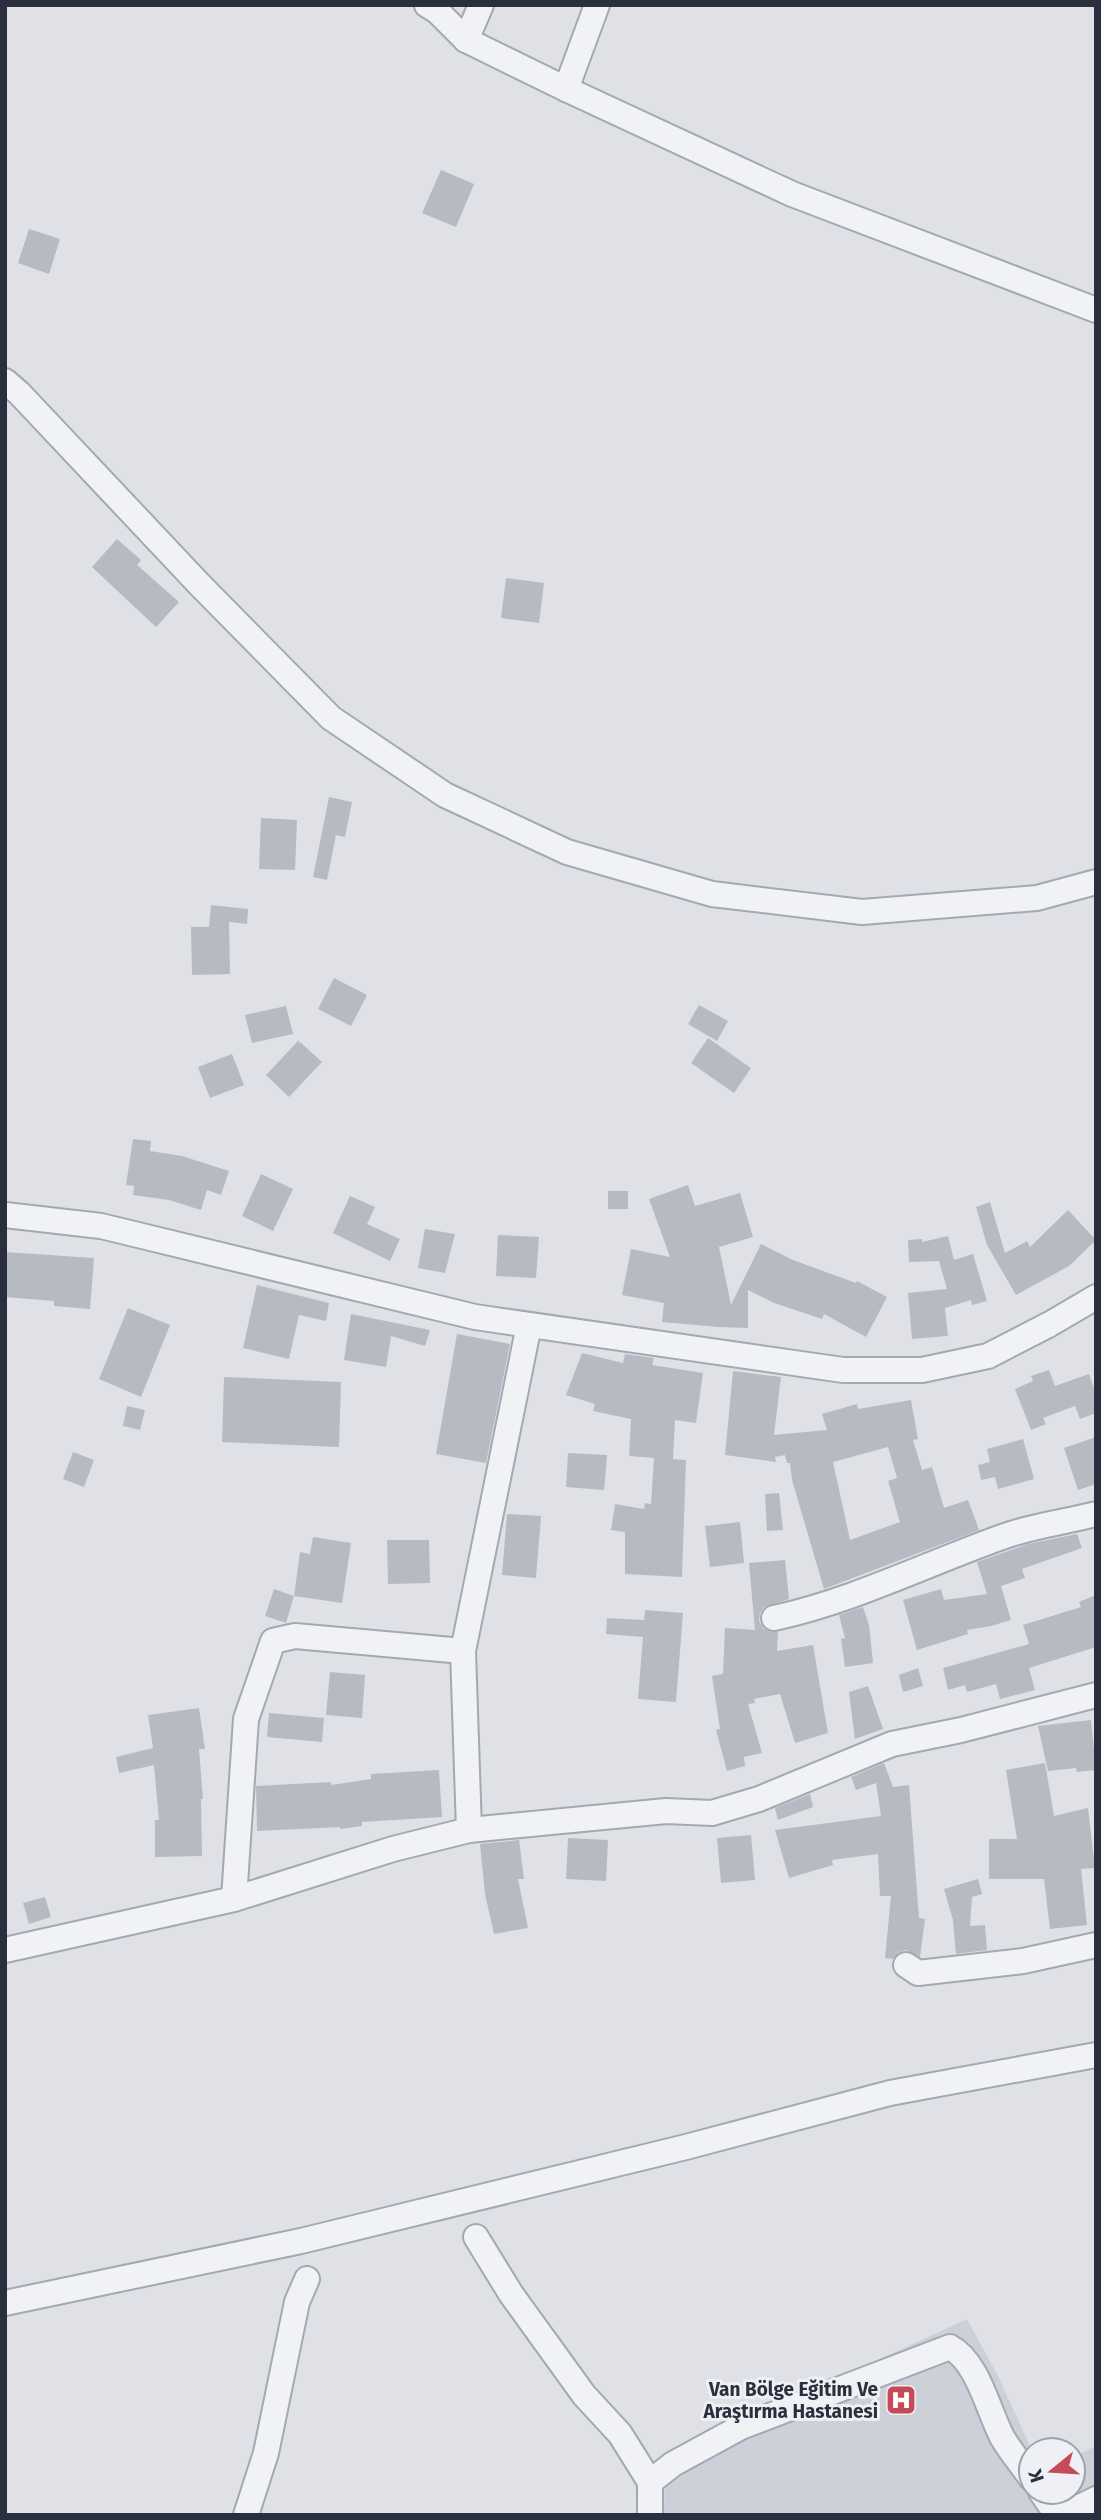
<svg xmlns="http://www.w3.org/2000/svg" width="1101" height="2520" font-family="'Fira Sans',sans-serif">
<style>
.built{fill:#cdd0d9}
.building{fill:#b6bac3;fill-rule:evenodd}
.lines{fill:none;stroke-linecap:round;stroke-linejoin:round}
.minor-casing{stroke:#a5a8b1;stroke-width:28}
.minor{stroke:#f1f2f6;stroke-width:24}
.labels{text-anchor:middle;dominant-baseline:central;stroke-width:6;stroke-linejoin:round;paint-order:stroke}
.poi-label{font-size:19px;font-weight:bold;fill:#292f3d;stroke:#eef0f5;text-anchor:end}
</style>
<rect width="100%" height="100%" fill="#dfe1e7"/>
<path class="built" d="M 967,2319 L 999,2378 L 1032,2450 L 1031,2492 L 1073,2492 L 1073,2457 L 1096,2446 L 1096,2515 L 664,2515 L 665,2469 L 856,2370 Z"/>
<g class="building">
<path d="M 441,170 L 474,184 L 456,227 L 422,213 Z"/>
<path d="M 29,229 L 60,239 L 49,274 L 18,263 Z"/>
<path d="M 117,539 L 141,560 L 137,565 L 179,602 L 156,627 L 92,567 Z"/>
<path d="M 506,578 L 544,583 L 539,623 L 501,618 Z"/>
<path d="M 329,797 L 352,802 L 345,837 L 336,835 L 327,880 L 313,877 Z"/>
<path d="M 261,818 L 297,820 L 295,870 L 259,869 Z"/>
<path d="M 211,905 L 248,909 L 247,924 L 229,922 L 230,974 L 192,975 L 191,927 L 209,927 Z"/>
<path d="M 334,978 L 367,995 L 351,1026 L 318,1009 Z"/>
<path d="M 699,1005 L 728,1021 L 717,1041 L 688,1024 Z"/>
<path d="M 286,1006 L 293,1034 L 252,1043 L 245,1015 Z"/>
<path d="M 708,1038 L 751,1068 L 734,1093 L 691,1063 Z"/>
<path d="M 299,1040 L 299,1045 L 300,1042 L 322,1062 L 289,1097 L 266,1075 Z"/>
<path d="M 232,1054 L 244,1085 L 210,1098 L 198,1067 Z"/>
<path d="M 133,1139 L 151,1141 L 150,1151 L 182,1156 L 229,1171 L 221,1195 L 207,1190 L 201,1210 L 169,1200 L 133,1195 L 134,1186 L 126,1185 Z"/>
<path d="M 261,1174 L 293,1189 L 273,1231 L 242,1216 Z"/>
<path d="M 688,1185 L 695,1206 L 740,1193 L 753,1237 L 719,1247 L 731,1305 L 761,1244 L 793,1260 L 856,1283 L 857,1281 L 887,1297 L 866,1337 L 824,1314 L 822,1319 L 774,1303 L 748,1290 L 748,1328 L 718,1327 L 662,1322 L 664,1303 L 622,1295 L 631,1249 L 670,1257 L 649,1199 Z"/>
<rect x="608" y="1191" width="20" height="18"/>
<path d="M 350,1196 L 375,1207 L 367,1224 L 400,1239 L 390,1261 L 333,1233 Z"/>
<path d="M 990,1202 L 1005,1253 L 1027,1241 L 1030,1247 L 1068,1210 L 1096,1240 L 1069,1266 L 1016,1295 L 987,1245 L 976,1207 Z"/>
<path d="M 425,1229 L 455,1234 L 445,1273 L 418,1268 Z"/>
<path d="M 498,1235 L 539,1237 L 536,1278 L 496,1276 Z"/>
<path d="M 948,1236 L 954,1260 L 973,1254 L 987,1301 L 972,1305 L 971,1300 L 945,1308 L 948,1336 L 912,1339 L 908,1293 L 947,1289 L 939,1261 L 909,1262 L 908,1240 L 922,1239 L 922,1242 Z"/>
<path d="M 5,1252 L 94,1258 L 90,1309 L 54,1306 L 54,1301 L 5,1297 Z"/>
<path d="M 257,1285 L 329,1303 L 326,1321 L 299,1315 L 289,1359 L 243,1348 Z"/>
<path d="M 128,1308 L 170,1325 L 141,1397 L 99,1379 Z"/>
<path d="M 351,1314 L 430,1330 L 425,1346 L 391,1336 L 386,1367 L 344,1360 Z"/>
<path d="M 457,1334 L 510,1344 L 486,1463 L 436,1454 Z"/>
<path d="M 582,1353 L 623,1363 L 625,1354 L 654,1358 L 652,1365 L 703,1373 L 696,1423 L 675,1420 L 673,1459 L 686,1460 L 682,1577 L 625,1574 L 625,1532 L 611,1530 L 615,1504 L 644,1509 L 645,1503 L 651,1504 L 654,1458 L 629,1456 L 631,1419 L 593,1411 L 595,1404 L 566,1395 Z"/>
<path d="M 1049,1370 L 1055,1386 L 1089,1374 L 1096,1394 L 1096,1413 L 1080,1419 L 1075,1406 L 1043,1418 L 1046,1424 L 1031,1430 L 1015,1389 L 1033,1381 L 1031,1376 Z"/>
<path d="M 733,1371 L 781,1377 L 774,1435 L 827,1430 L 822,1414 L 857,1404 L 858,1409 L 911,1400 L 918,1439 L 913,1440 L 922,1470 L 932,1467 L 944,1508 L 968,1500 L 979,1530 L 824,1589 L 792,1480 L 790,1463 L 787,1463 L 785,1455 L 775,1457 L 776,1462 L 725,1455 ZM 888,1447 L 897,1478 L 888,1481 L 900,1522 L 850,1540 L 833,1462 Z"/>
<path d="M 224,1377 L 341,1382 L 339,1447 L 222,1442 Z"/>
<path d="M 127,1406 L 145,1410 L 140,1430 L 123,1426 Z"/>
<path d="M 1096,1437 L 1096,1484 L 1078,1490 L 1064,1448 Z"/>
<path d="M 1023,1439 L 1034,1479 L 998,1489 L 995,1477 L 981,1480 L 978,1465 L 990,1462 L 987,1449 Z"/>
<path d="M 73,1452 L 94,1460 L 84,1487 L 63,1479 Z"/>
<path d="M 568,1453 L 607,1455 L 604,1490 L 566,1487 Z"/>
<path d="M 779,1493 L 783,1530 L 767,1531 L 765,1494 Z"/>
<path d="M 507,1514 L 541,1516 L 536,1578 L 502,1575 Z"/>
<path d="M 740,1522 L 744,1563 L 710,1567 L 705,1526 Z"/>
<path d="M 1077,1534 L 1082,1548 L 1022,1569 L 1025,1578 L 1001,1586 L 1011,1620 L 991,1626 L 967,1630 L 968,1634 L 917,1650 L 903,1600 L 941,1589 L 944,1600 L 987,1594 L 977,1562 L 1028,1544 Z"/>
<path d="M 313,1537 L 351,1543 L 342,1603 L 294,1596 L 286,1623 L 265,1616 L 274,1589 L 294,1596 L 300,1552 L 310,1554 Z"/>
<path d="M 387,1540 L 429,1540 L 430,1583 L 388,1584 Z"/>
<path d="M 785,1560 L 789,1599 L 764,1607 L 760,1613 L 759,1621 L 764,1629 L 771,1632 L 778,1632 L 777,1651 L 813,1645 L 828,1733 L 795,1743 L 780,1694 L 754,1699 L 755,1703 L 748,1704 L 762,1753 L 744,1757 L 745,1766 L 727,1771 L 716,1730 L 720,1729 L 712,1676 L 723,1674 L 725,1628 L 755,1630 L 749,1563 Z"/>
<path d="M 1096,1595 L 1096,1647 L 1029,1668 L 1035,1690 L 1000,1699 L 996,1684 L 967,1692 L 965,1685 L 948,1690 L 943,1668 L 1029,1644 L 1023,1625 L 1081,1607 L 1079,1602 Z"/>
<path d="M 863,1607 L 869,1625 L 873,1663 L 845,1667 L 841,1639 L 845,1638 L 839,1615 Z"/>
<path d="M 645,1610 L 683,1613 L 676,1702 L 638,1699 L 643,1637 L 606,1634 L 607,1618 L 644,1620 Z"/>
<path d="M 918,1668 L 923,1686 L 903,1692 L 899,1675 Z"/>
<path d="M 330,1672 L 365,1675 L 362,1718 L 326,1715 Z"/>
<path d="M 868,1686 L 883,1729 L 855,1739 L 849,1692 Z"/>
<path d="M 199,1708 L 205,1749 L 199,1749 L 203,1799 L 201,1799 L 202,1856 L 155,1857 L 155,1820 L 159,1820 L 154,1765 L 119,1773 L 116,1757 L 153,1748 L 148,1715 Z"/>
<path d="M 269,1713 L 324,1718 L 322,1742 L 267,1737 Z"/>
<path d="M 1091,1720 L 1096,1770 L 1077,1772 L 1076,1768 L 1048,1771 L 1038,1726 Z"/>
<path d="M 884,1763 L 893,1787 L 909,1785 L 919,1918 L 925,1919 L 920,1957 L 906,1950 L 899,1952 L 893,1959 L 885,1958 L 891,1896 L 880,1896 L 878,1854 L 832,1860 L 833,1865 L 789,1878 L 775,1830 L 881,1816 L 876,1783 L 856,1790 L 851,1777 Z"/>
<path d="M 1045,1763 L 1054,1816 L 1088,1808 L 1095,1868 L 1081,1869 L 1087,1925 L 1050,1929 L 1044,1879 L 989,1879 L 989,1839 L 1017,1839 L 1006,1770 Z"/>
<path d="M 439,1770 L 442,1817 L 362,1822 L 362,1826 L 340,1829 L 340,1827 L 257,1831 L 256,1786 L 331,1782 L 331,1785 L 371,1779 L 371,1774 Z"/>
<path d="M 810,1794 L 813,1807 L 778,1820 L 775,1808 Z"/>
<path d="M 751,1835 L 755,1880 L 721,1883 L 717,1838 Z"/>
<path d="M 568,1838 L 608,1840 L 606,1881 L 566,1879 Z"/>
<path d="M 519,1840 L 524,1879 L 518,1879 L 528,1928 L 494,1934 L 485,1894 L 480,1844 Z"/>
<path d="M 978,1879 L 982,1894 L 972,1897 L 970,1926 L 985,1925 L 987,1950 L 956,1954 L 953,1920 L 944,1889 Z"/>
<path d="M 45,1897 L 51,1917 L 29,1924 L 23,1903 Z"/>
</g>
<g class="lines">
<g class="minor-casing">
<g id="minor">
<path d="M 427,5 L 437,11 L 466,40 L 566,89 L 792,194 L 1096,310"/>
<path d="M 466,40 L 481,5"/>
<path d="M 566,89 L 597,5"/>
<path d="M 5,381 L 19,393 L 199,584 L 331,718 L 445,795 L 567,852 L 712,894 L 862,912 L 1037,898 L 1096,882"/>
<path d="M 5,1215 L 101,1226 L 475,1317 L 843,1370 L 922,1370 L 988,1356 L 1050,1324 L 1096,1297"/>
<path d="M 774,1618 C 853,1601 926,1564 1002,1537 C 1031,1526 1065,1522 1096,1514"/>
<path d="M 469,1830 L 463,1651 L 529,1325"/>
<path d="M 234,1899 L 246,1719 L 273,1641 L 295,1636 L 463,1651"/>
<path d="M 5,1950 L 234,1899 L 393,1849 L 469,1830 L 666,1811 L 712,1813 L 759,1799 L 892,1744 L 961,1730 L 1096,1695"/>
<path d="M 906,1965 L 918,1973 L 1023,1961 L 1096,1945"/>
<path d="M 476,2237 L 511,2294 L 584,2395 L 620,2434 L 650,2482 L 650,2515"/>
<path d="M 5,2303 L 301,2241 L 686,2147 L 890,2093 L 1096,2055"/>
<path d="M 650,2482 L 673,2464 L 741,2427 L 950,2347 C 978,2362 988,2410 1002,2437 C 1010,2451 1022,2465 1031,2478"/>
<path d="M 1041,2492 L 1057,2515"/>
<path d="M 246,2515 L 266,2453 L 297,2302 L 307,2279"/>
<path d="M 1063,2515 L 1096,2499"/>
</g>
</g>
<use href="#minor" class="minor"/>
</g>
<defs>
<g id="hospital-square" transform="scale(1.575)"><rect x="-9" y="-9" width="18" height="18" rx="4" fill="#c44b57" stroke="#eef0f5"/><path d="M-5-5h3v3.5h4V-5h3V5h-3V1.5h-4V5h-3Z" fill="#fff"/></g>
</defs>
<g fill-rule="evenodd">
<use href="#hospital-square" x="901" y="2400"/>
</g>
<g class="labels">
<g class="poi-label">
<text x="878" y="2389">Van Bölge Eğitim Ve<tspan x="878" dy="22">Araştırma Hastanesi</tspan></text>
</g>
</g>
<rect width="1101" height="2520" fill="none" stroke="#292f3d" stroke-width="14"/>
<g transform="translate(1052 2471) rotate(252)"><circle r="33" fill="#eef0f5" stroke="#9fa3ab" stroke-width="2"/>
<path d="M0-5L12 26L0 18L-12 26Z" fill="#c44b57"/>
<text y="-10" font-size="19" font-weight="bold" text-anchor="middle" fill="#292f3d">K</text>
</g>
</svg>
